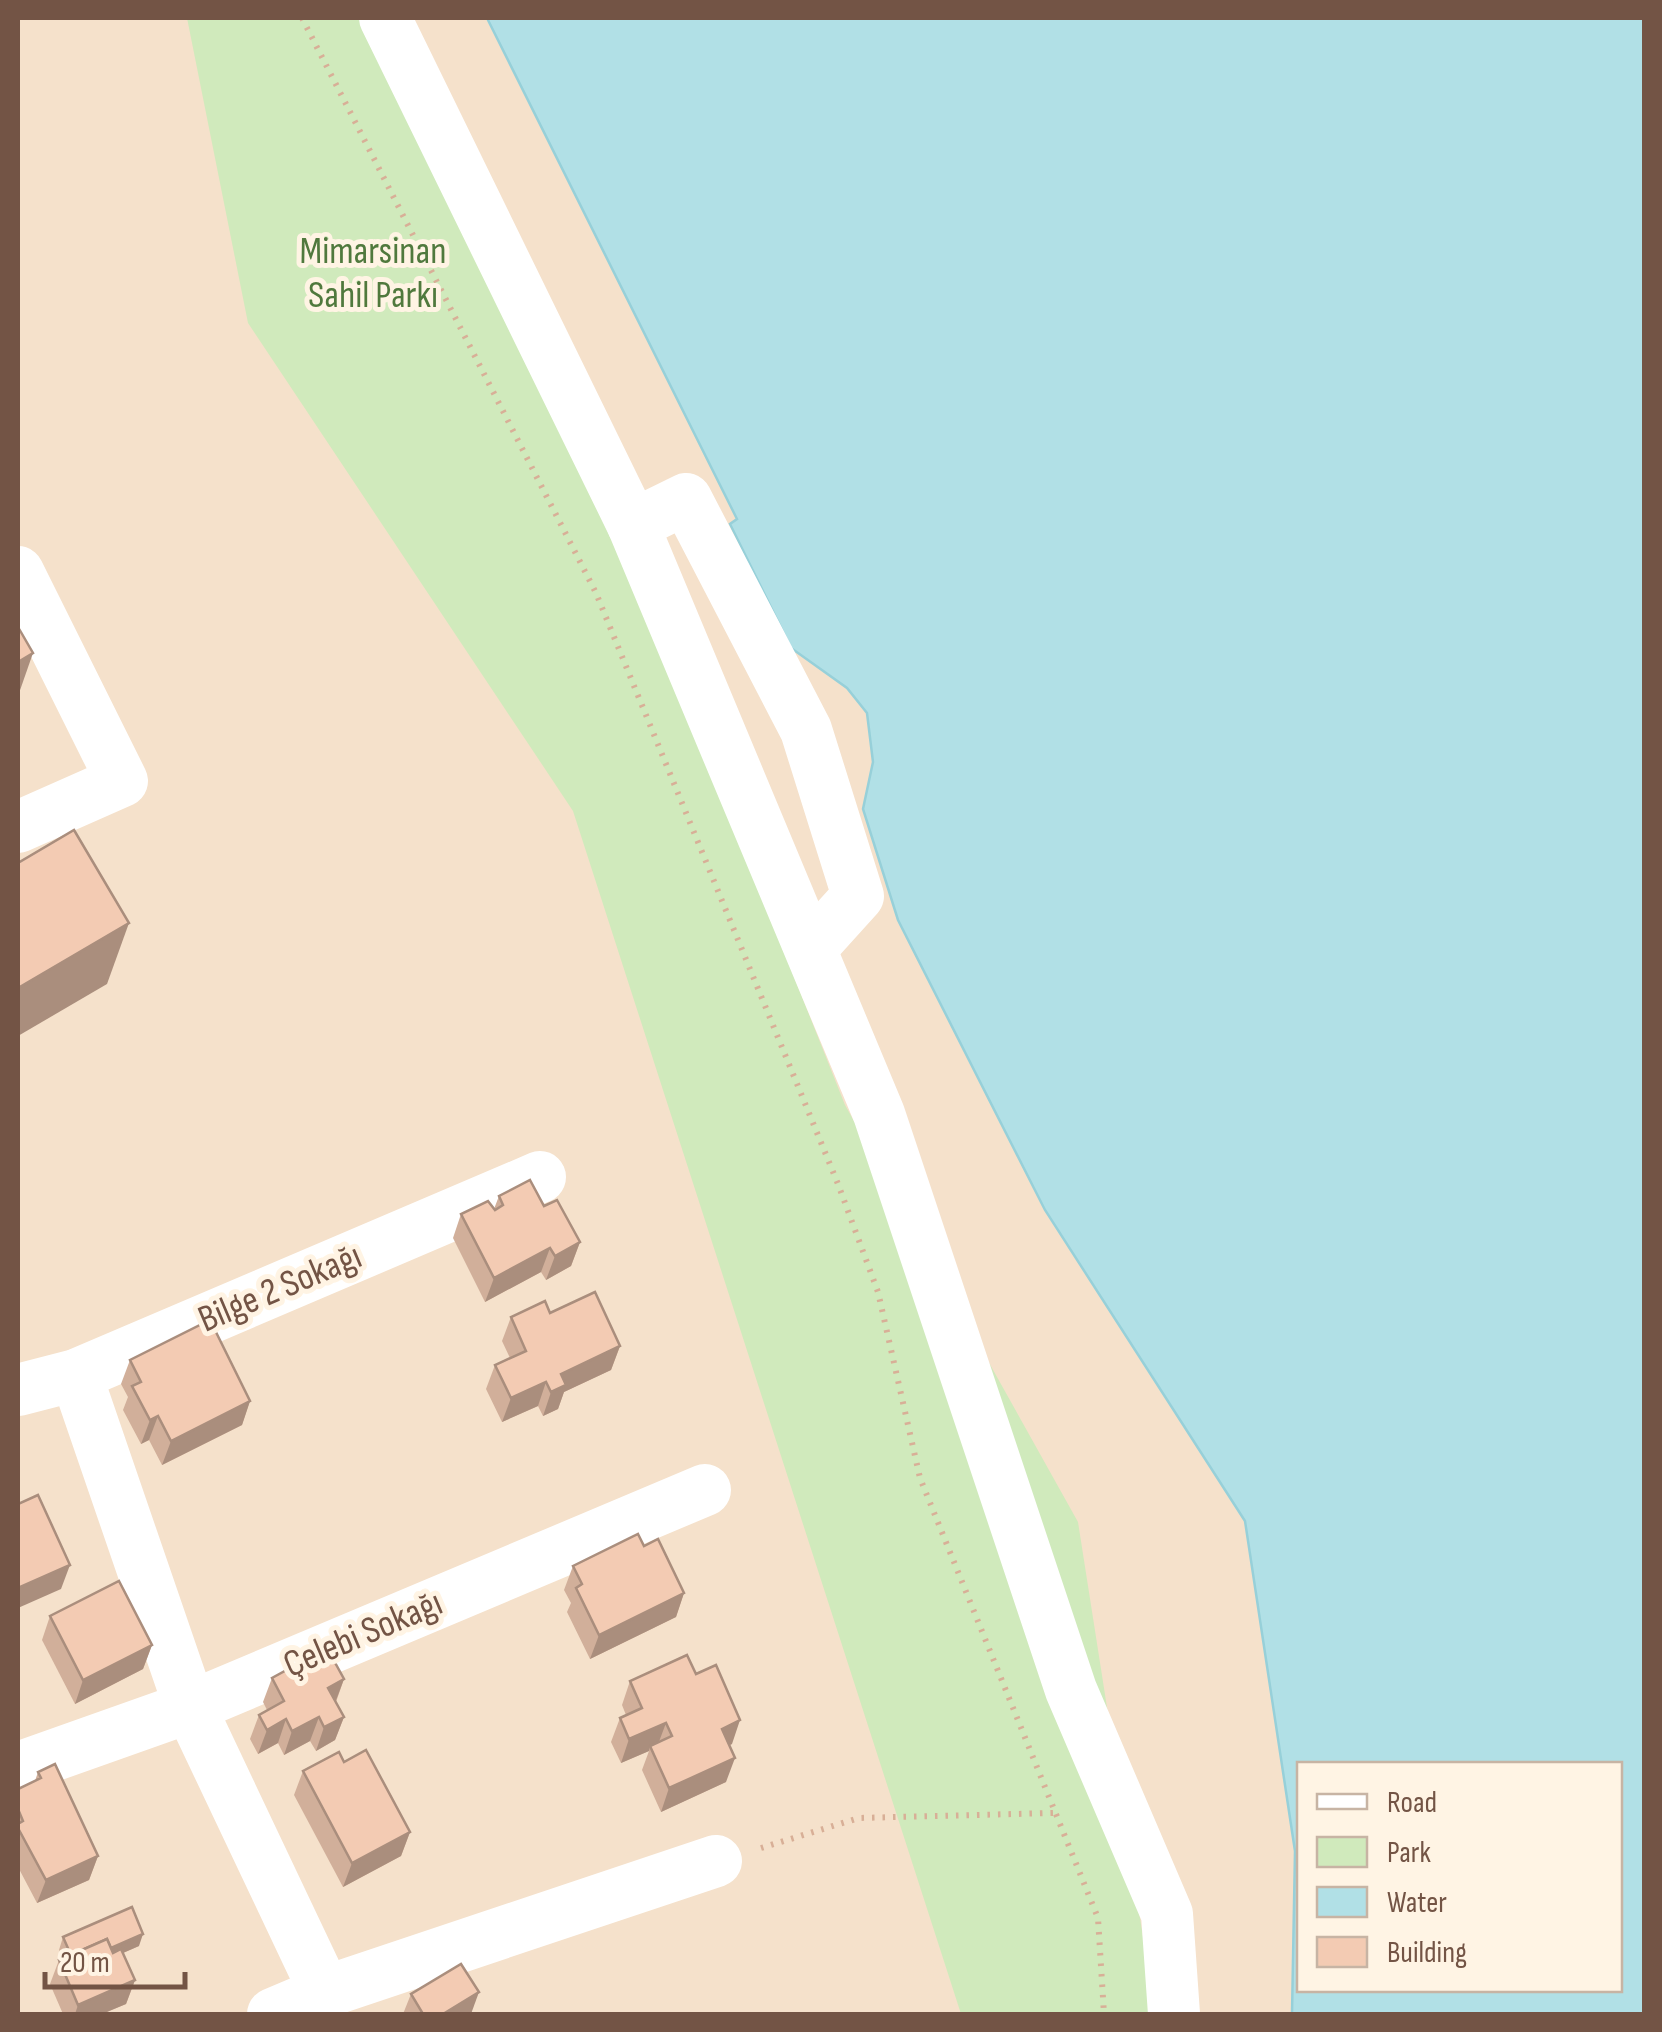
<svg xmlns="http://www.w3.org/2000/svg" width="1662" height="2032" font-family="'Sofia Sans Condensed',sans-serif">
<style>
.residential{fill:#f5e1cb}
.green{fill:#d0eabc}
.water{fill:#b1e0e6;stroke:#97d0d9;stroke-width:2.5;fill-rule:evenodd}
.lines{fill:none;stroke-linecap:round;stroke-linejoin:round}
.path{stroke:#d8af97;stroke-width:6;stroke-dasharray:2.5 8;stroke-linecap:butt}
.street{stroke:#fff;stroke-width:52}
.wall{fill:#d1af9a}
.shaded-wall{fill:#aa8e7d}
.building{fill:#f3cbb3;stroke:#aa8e7d;stroke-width:2.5}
.labels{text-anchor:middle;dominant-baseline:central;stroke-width:10;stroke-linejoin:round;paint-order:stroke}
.park-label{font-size:38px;fill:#50793d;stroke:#fff4e4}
.street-label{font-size:38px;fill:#735445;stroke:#fff4e4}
</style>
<rect width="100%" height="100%" fill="#fdf0dd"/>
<path class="residential" d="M 18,18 L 984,18 L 1300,1764 L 1300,1990 L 1620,1990 L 1644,2014 L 18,2014 Z"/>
<path class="green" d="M 187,18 L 413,18 L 845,1105 L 1078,1522 L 1155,2014 L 961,2014 L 573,811 L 248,323 Z"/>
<path class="water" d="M 487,18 L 1644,18 L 1644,2014 L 1292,2014 L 1295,1851 L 1245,1521 L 1045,1210 L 898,920 L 863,809 L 873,762 L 867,713 L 847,688 L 791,648 L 730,524 L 737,519 ZM 1300,1764 L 1620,1764 L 1620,1990 L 1300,1990 Z"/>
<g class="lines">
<g class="path">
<path d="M 302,18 L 596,593 L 838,1184 L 878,1292 L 920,1478 L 1098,1918 L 1104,2014"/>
<path d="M 761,1848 L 859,1818 L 1053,1813"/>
</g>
<g class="street">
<path d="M 385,18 L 633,525 L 879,1114 L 1071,1690 L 1167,1914 L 1174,2014"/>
<path d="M 633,525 L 686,499 L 806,730 L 858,896 L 811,948"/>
<path d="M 18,572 L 122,781 L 18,827"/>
<path d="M 76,1375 L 190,1707 L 325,1992"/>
<path d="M 18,1390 L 76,1375 L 540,1177"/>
<path d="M 18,1768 L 190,1707 L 705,1490"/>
<path d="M 273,2014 L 325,1992 L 716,1861"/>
</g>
</g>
<g class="wall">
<path d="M 499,1196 L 544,1206 L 580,1242 L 571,1266 L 546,1280 L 541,1272 L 485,1302 L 453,1238 L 461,1214 L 494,1209 Z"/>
<path d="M 550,1313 L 620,1346 L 611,1370 L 564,1392 L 558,1409 L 543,1416 L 538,1406 L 502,1422 L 486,1389 L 495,1365 L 510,1358 L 502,1341 L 511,1317 Z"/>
<path d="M 130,1360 L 250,1401 L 242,1425 L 162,1465 L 149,1440 L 141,1444 L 123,1410 L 128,1397 L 121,1384 Z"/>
<path d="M 644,1546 L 684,1593 L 676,1617 L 590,1659 L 567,1612 L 571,1603 L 564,1590 L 573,1566 Z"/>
<path d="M 50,1616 L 152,1645 L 143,1669 L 75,1704 L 42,1640 Z"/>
<path d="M 272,1678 L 344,1679 L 336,1702 L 344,1717 L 335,1740 L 316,1751 L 310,1741 L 284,1755 L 278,1743 L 258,1754 L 250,1739 L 259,1715 L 267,1710 L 263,1702 Z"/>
<path d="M 630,1681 L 732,1744 L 729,1745 L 726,1782 L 661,1812 L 642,1770 L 649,1751 L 621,1763 L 611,1742 L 620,1718 L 626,1715 L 622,1705 Z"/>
<path d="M 344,1762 L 410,1832 L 401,1856 L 343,1887 L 294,1795 L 303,1771 Z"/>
<path d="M 38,1772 L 98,1856 L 89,1880 L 37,1903 L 18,1867 L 18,1789 L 35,1781 Z"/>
<path d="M 63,1937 L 139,1946 L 123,1953 L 135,1980 L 126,2004 L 102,2014 L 63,2014 L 50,1984 L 59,1960 L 62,1959 L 59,1950 Z"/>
<path d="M 411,1994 L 471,2014 L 403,2014 Z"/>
</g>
<g class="shaded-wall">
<path d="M 33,653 L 18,696 L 18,662 Z"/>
<path d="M 129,923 L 107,984 L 18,1036 L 18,988 Z"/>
<path d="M 580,1242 L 571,1266 L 546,1280 L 555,1256 Z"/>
<path d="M 550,1248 L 541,1272 L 485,1302 L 494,1278 Z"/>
<path d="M 620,1346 L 611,1370 L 564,1392 L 558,1409 L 543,1416 L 551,1392 L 561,1374 Z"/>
<path d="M 546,1382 L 538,1406 L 502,1422 L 511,1398 Z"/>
<path d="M 250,1401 L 242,1425 L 162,1465 L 171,1441 Z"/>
<path d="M 158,1416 L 149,1440 L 141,1444 L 150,1420 Z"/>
<path d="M 70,1565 L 61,1589 L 18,1608 L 18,1588 Z"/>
<path d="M 684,1593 L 676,1617 L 590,1659 L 599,1635 Z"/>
<path d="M 152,1645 L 143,1669 L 75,1704 L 83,1680 Z"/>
<path d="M 344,1679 L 335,1703 L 328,1688 Z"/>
<path d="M 319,1717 L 310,1741 L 284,1755 L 292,1731 Z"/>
<path d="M 344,1717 L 335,1740 L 316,1751 L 324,1727 Z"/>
<path d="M 286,1719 L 278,1743 L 258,1754 L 267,1730 Z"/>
<path d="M 740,1720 L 732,1744 L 713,1753 L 722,1729 Z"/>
<path d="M 666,1723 L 657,1747 L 650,1746 L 649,1751 L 621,1763 L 629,1739 Z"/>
<path d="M 735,1758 L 726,1782 L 661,1812 L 669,1788 Z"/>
<path d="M 410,1832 L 401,1856 L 343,1887 L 352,1863 Z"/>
<path d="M 98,1856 L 89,1880 L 37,1903 L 46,1880 Z"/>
<path d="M 143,1934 L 139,1946 L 70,1976 L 74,1964 Z"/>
<path d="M 135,1980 L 126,2004 L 102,2014 L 75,2014 L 78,2005 Z"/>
<path d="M 479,1992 L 471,2014 L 443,2014 Z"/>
</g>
<g class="building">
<path d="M 18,627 L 33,653 L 18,662 Z"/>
<path d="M 74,830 L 129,923 L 18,988 L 18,863 Z"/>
<path d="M 530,1180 L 544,1206 L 557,1200 L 580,1242 L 555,1256 L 550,1248 L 494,1278 L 461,1214 L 488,1201 L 495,1210 L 503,1205 L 499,1196 Z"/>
<path d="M 595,1292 L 620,1346 L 561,1374 L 566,1385 L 551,1392 L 546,1382 L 511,1398 L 495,1365 L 526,1351 L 511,1317 L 545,1301 L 550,1313 Z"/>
<path d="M 210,1320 L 250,1401 L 171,1441 L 158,1416 L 150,1420 L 132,1386 L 141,1382 L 130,1360 Z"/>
<path d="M 38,1495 L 70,1565 L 18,1588 L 18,1504 Z"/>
<path d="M 638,1534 L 644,1546 L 658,1539 L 684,1593 L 599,1635 L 576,1588 L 582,1584 L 573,1566 Z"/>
<path d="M 119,1581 L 152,1645 L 83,1680 L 50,1616 Z"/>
<path d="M 327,1648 L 344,1679 L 328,1688 L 344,1717 L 324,1727 L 319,1717 L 292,1731 L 286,1719 L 267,1730 L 259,1715 L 284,1701 L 272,1678 Z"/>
<path d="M 687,1655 L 696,1674 L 716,1665 L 740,1720 L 722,1729 L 735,1758 L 669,1788 L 650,1746 L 672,1736 L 666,1723 L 629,1739 L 620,1718 L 642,1708 L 630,1681 Z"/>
<path d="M 366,1750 L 410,1832 L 352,1863 L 303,1771 L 339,1752 L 344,1762 Z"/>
<path d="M 55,1764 L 98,1856 L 46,1880 L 18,1828 L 18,1824 L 23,1821 L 18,1809 L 18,1789 L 41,1778 L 38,1772 Z"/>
<path d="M 132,1907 L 143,1934 L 111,1948 L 107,1939 L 71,1955 L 63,1937 Z"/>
<path d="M 107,1939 L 113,1953 L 121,1949 L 135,1980 L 78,2005 L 59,1960 Z"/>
<path d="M 461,1964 L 479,1992 L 443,2014 L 423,2014 L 411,1994 Z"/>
</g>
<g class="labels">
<g class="park-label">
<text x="373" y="251">Mimarsinan<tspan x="373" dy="44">Sahil Parkı</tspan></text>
</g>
<g class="street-label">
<text transform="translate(280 1288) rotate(-23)">Bilge 2 Sokağı</text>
<text transform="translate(363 1634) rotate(-23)">Çelebi Sokağı</text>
</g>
</g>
<rect width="1662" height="2032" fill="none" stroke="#735445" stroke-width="40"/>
<rect x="1297" y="1762" width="325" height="230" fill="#fff4e4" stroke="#c7b4a4" stroke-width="2.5"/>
<rect x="1317" y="1794" width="50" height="15" fill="#ffffff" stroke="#c7b4a4" stroke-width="2.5"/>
<text x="1387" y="1812" font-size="30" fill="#735445">Road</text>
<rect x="1317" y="1837" width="50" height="30" fill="#d0eabc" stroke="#c7b4a4" stroke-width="2.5"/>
<text x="1387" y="1862" font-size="30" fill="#735445">Park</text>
<rect x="1317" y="1887" width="50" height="30" fill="#b1e0e6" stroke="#c7b4a4" stroke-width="2.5"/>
<text x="1387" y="1912" font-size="30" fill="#735445">Water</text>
<rect x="1317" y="1937" width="50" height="30" fill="#f3cbb3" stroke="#c7b4a4" stroke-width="2.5"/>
<text x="1387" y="1962" font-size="30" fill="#735445">Building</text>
<path d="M45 1972v15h140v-15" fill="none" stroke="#735445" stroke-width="5"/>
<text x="60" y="1972" font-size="30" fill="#735445" stroke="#fff4e4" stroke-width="8" paint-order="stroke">20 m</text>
</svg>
